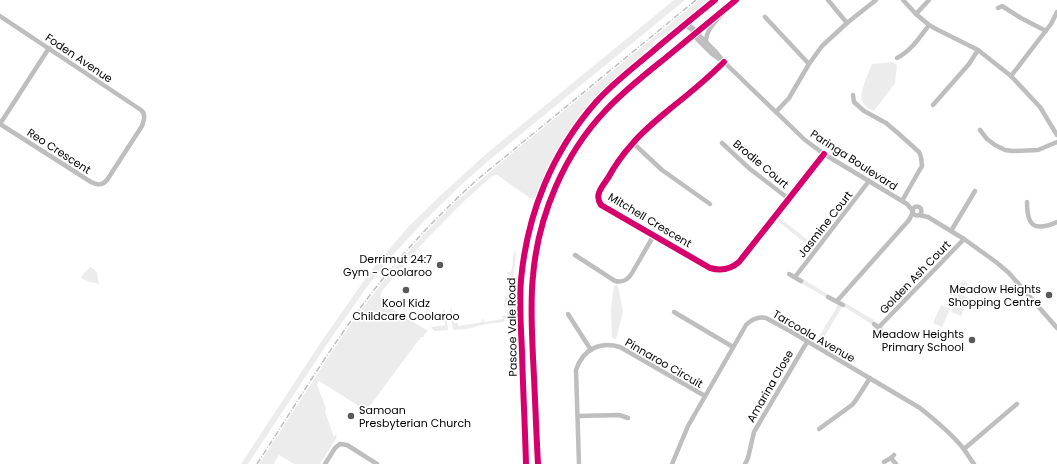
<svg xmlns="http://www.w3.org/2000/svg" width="1057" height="464" font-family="Poppins,sans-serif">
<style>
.green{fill:#ececec}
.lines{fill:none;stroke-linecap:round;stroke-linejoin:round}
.major-casing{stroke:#dbdbdb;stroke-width:7}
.minor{stroke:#bebebe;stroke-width:4.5}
.major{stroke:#bebebe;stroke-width:5.5}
.rail{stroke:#bebebe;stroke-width:1.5;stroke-dasharray:6 2 1 2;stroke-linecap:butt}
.cycleway-casing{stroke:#fff;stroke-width:8}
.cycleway{stroke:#d6006c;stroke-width:6}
.poi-dot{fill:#595959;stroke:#fff;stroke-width:1.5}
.labels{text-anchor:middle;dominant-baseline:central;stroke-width:3.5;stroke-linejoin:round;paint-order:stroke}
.street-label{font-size:11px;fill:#000;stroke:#fff}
.poi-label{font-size:11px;fill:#000;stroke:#fff;text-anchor:end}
</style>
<rect width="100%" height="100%" fill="#fff"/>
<g class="green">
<path d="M 674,0 L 685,0 L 487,162 L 460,186 L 424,221 L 393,255 L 369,284 L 327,344 L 248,464 L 241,464 L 321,342 L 371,271 L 408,227 L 441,195 L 486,154 Z"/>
<path d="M 699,0 L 710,0 L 669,34 L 658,38 L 653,42 L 654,43 C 646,52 638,58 629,66 C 619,74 609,83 599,93 C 570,122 550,160 535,198 L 530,198 L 497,175 L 492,176 L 463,202 L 420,246 L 382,291 C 380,296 380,299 383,303 L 428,331 L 425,334 L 423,337 L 421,337 L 366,411 L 364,412 L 365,410 L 319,381 L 317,385 L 326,408 L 325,412 L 334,437 L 336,434 L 337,437 L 320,464 L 294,464 L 279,455 L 274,463 L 275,464 L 259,464 L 333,350 L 360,311 L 391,272 L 415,244 L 452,205 L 467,192 L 511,154 Z"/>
<path d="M 892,62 L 897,65 L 895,83 L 874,111 C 870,109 864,106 862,101 C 859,92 869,73 872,64 Z"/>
<path d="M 780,218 L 814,245 L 811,248 L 778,221 Z"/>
<path d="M 513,247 L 516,254 L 513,283 L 512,315 L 504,319 L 505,322 L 503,322 L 487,324 L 466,329 L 454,330 L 453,329 L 450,309 L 452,309 L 454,323 L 458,323 L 458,326 L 482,322 L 482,319 L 483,319 L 484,322 L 503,319 L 502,316 L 507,315 L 508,307 L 504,307 L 505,298 L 508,298 L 509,288 L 508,288 L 508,283 L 510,283 L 510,275 L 507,274 L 507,272 L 511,272 L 512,270 L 514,250 Z"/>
<path d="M 90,267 C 99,272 97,274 99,284 C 93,282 85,282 81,277 Z"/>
<path d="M 803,279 L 829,295 L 827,298 L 801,283 Z"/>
<path d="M 964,280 L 968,284 L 962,294 L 959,293 L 969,298 L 961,316 L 951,312 L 959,293 L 957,293 L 956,297 L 948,293 Z"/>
<path d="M 614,285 L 618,286 L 623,312 L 616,339 L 612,338 L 611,309 Z"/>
<path d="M 845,303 L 874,320 L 873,325 L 843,306 Z"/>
<path d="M 842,304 L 842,307 L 821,342 L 817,340 L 838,305 Z"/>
<path d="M 941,305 L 950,309 L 942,327 L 933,323 Z"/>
<path d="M 443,309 L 444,309 L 445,312 L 446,312 L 448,330 L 434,331 L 431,327 L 445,325 Z"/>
</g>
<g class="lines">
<g class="major-casing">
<g id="major">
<path d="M 686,24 L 696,32"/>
<path d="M 526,464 C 525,427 523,390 522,352 C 521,328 519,304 521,280 C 527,214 552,152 596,102 C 613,83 633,68 652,52 C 673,34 694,17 715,0"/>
<path d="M 538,464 C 536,429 535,393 533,358 C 532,331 530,303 533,276 C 538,216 564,154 606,110 C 624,91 643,76 663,60 C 687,40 712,20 736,0"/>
</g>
</g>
<g class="minor">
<path d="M 828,0 L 847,23"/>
<path d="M 903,0 L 916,14 L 929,25 L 938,30 L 978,50 L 1011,76 L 1040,107 L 1057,135"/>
<path d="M 998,8 L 1002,6 L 1021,18 L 1046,31"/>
<path d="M 916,14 L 929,0"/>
<path d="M 0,16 L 141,110 C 146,114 144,120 142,126 L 107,180 C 102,186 97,185 91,182 L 0,124"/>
<path d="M 765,17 L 809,64"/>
<path d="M 696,32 L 715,51 L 724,62 L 805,140 L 824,154 L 907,204 L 913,211"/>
<path d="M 693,35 L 712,54 L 719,59"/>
<path d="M 706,42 C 706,29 716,21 723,13"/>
<path d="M 897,58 C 911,51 920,37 929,25"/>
<path d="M 724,62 C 707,79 690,93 671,108 C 658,119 644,130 633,143 C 623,154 615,165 608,178 C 602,187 594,195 601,205 L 710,268 C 721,271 731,269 739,262 L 824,154"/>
<path d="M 1011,76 L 1051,24 L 1057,12"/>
<path d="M 853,95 L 854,102 L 864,111 L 886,123 L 899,134 L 919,152 L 921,157 L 922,166 L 919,171 L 902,201"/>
<path d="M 933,105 L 969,64 L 978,50"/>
<path d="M 776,112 L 789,98 L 809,64 L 822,46 L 847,23 L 876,0"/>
<path d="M 0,124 L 49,48"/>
<path d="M 980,130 L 987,139 L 995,145 L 1005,150 L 1013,151 L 1038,150 L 1057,142"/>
<path d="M 633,143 L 662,170 L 710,204"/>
<path d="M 722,143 L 750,169 L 789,199"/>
<path d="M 1027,202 C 1027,226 1034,232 1057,222"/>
<circle cx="917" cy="211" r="4.5"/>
<path d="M 919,215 L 928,217 L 964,239 L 996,262 L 1009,273 L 1057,328"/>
<path d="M 951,231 L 975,191"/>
<path d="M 575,255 L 615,281 C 623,283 628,280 632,273 L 654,235"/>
<path d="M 789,274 L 801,281"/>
<path d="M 795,277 L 869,181"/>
<path d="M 828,297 L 843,305"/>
<path d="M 837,301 L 909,220 L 913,212"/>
<path d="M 674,312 L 733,347"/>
<path d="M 568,314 L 591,350"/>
<path d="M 874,324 L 881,330"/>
<path d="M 879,327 L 964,239"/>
<path d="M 578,416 L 619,415 L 628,418"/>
<path d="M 819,429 L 852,405 L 856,400 L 870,378"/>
<path d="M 964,449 L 1017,404"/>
<path d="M 891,458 L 896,464"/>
<path d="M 884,462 L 891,458 L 894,455"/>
<path d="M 325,464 L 335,448 L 340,444 L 347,445 L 377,464"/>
<path d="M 579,464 L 576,370 C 583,349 600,341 620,347 L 705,396"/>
<path d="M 672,464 L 688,426 L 746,325 C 752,319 758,316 766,318 L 790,331 L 920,408 C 935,420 951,433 963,448 C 967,453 970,459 974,464"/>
<path d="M 745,464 L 748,458 L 754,432 L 807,342"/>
</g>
<use href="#major" class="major"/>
<path class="rail" d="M 257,464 C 295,406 331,345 374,290 C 405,250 440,213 478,179 L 696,0"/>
<g class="cycleway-casing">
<g id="cycleway">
<path d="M 724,62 C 707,79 690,93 671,108 C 658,119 644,130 633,143 C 623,154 615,165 608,178 C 602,187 594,195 601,205 L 710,268 C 721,271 731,269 739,262 L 824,154"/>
<path d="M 526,464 C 525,427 523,390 522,352 C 521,328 519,304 521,280 C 527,214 552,152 596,102 C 613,83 633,68 652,52 C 673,34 694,17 715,0"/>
<path d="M 538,464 C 536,429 535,393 533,358 C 532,331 530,303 533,276 C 538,216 564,154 606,110 C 624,91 643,76 663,60 C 687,40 712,20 736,0"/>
</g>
</g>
<use href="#cycleway" class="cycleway"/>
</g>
<g class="poi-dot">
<circle cx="440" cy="265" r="4"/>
<circle cx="406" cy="290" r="4"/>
<circle cx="1049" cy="295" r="4"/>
<circle cx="972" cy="340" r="4"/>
<circle cx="351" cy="416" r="4"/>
</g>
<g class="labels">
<g class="street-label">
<text transform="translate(79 58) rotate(34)">Foden Avenue</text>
<text transform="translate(59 151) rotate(33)">Reo Crescent</text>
<text transform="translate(854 160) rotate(33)">Paringa Boulevard</text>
<text transform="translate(761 164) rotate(40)">Brodie Court</text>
<text transform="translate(650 220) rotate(31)">Mitchell Crescent</text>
<text transform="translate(825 224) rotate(-52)">Jasmine Court</text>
<text transform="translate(915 277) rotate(-46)">Golden Ash Court</text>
<text transform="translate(512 327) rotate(-91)">Pascoe Vale Road</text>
<text transform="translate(814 336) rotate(30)">Tarcoola Avenue</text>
<text transform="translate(664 363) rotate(30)">Pinnaroo Circuit</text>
<text transform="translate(770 386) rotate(-60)">Amarina Close</text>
</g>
<g class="poi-label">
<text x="432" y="259">Derrimut 24:7<tspan x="432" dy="13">Gym - Coolaroo</tspan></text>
<text x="1041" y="289">Meadow Heights<tspan x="1041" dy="13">Shopping Centre</tspan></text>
<text x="406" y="303" text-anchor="middle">Kool Kidz<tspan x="406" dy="13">Childcare Coolaroo</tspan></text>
<text x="964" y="334">Meadow Heights<tspan x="964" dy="13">Primary School</tspan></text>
<text x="359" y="410" text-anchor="start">Samoan<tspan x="359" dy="13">Presbyterian Church</tspan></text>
</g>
</g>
</svg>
